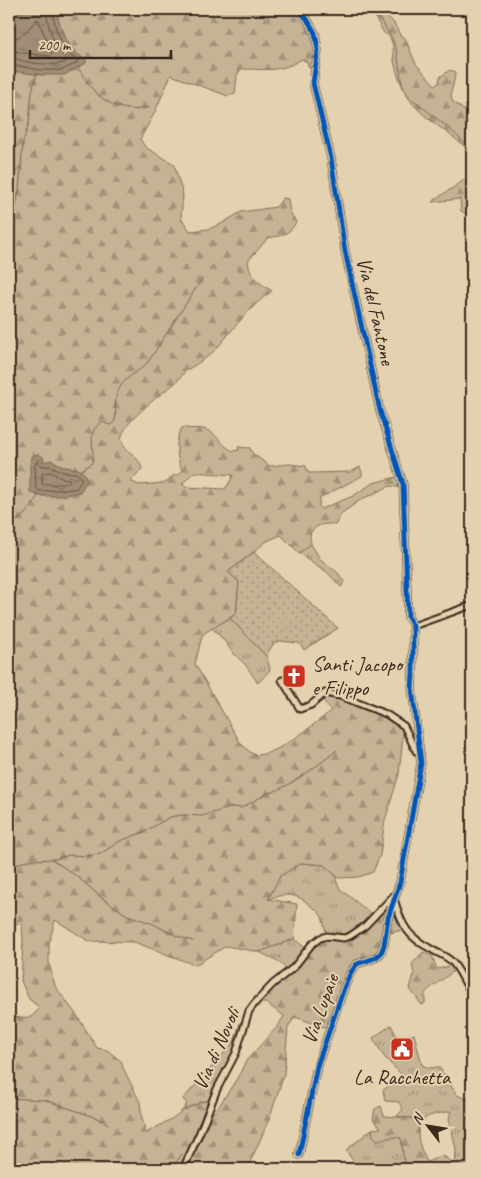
<svg xmlns="http://www.w3.org/2000/svg" width="481" height="1178" font-family="Caveat,sans-serif">
<style>
.grass{fill:url(#grass-tufts);stroke:#806e5a}
.forest{fill:url(#forest-firs);stroke:#806e5a;fill-rule:evenodd}
.garden{fill:url(#garden-dots);stroke:#806e5a}
.water{fill:url(#water-ripples);stroke:#776552}
.lines{fill:none;stroke-linecap:round;stroke-linejoin:round}
.shore{stroke:#635240;stroke-width:1}
.stream{stroke:#776552;stroke-width:1}
.street-casing{stroke:#3b2a1e;stroke-width:9}
.street{stroke:#e4d1af;stroke-width:5}
.cycleway-casing{stroke:#e4d1af;stroke-width:8}
.cycleway{stroke:#0057b8;stroke-width:5}
.labels{text-anchor:middle;dominant-baseline:central;stroke-width:4;stroke-linejoin:round;paint-order:stroke}
.street-label{font-size:21px;fill:#3b2a1e;stroke:#e4d1af}
.poi-label{font-size:21px;fill:#3b2a1e;stroke:#e4d1af;text-anchor:start}
</style>
<defs>
<pattern id="grass-tufts" width="24" height="20" patternUnits="userSpaceOnUse" patternTransform="scale(1.25)"><rect width="24" height="20" fill="#c5b395"/><path d="M3 7l-1-3M5 7V3M7 7l1-3M15 17l-1-3M17 17v-4M19 17l1-3" fill="none" stroke="#a19279"/></pattern>
<pattern id="forest-firs" width="22" height="20" patternUnits="userSpaceOnUse" patternTransform="scale(1.25)"><rect width="22" height="20" fill="#c5b395"/><path d="M5 1l3.5 6h-7zM16 11l3.5 6h-7z" fill="#a19279"/></pattern>
<pattern id="garden-dots" width="8" height="8" patternUnits="userSpaceOnUse" patternTransform="scale(1.25)"><rect width="8" height="8" fill="#c5b395"/><path d="M2 2h.1M6 6h.1" fill="none" stroke="#a19279" stroke-width="1.8" stroke-linecap="round"/></pattern>
<pattern id="water-ripples" width="26" height="14" patternUnits="userSpaceOnUse" patternTransform="scale(1.25)"><rect width="26" height="14" fill="#9f8d74"/><path d="M2 4q2-2 4 0t4 0M15 11q2-2 4 0t4 0" fill="none" stroke="#83735f"/></pattern>
</defs>
<rect width="100%" height="100%" fill="#e4d1af"/>
<filter id="ink" filterUnits="userSpaceOnUse"><feTurbulence type="fractalNoise" baseFrequency=".02" numOctaves="2"/><feDisplacementMap in="SourceGraphic" scale="10" xChannelSelector="R" yChannelSelector="G"/><feConvolveMatrix kernelMatrix="1 2 1 2 8 2 1 2 1" color-interpolation-filters="sRGB"/></filter>
<g filter="url(#ink)">
<g class="grass">
<path d="M 311,544 L 320,559 L 338,573 L 344,582 L 341,587 L 327,572 L 299,553 Z"/>
<path d="M 230,618 L 267,657 L 270,670 L 258,683 L 245,664 L 233,653 L 223,639 L 212,628 Z"/>
<path d="M 302,863 L 324,865 L 337,877 L 336,880 L 340,889 L 374,916 L 350,936 L 327,936 C 325,929 324,923 322,917 C 320,912 315,909 311,906 C 297,893 285,893 268,899 L 280,876 Z"/>
<path d="M 294,939 L 308,950 L 289,971 L 276,960 L 259,952 Z"/>
<path d="M 249,1011 L 241,1040 L 211,1100 L 201,1102 L 182,1111 L 187,1104 L 183,1099 L 234,1042 L 240,1023 Z"/>
<path d="M 391,1025 L 399,1041 L 414,1034 L 422,1065 L 429,1068 L 439,1067 L 457,1095 L 467,1099 L 472,1091 L 472,1111 L 471,1112 L 472,1169 L 455,1169 L 456,1149 L 449,1119 L 451,1111 C 440,1114 426,1113 420,1124 L 410,1118 L 397,1116 L 403,1110 L 399,1102 L 385,1101 L 383,1090 L 403,1076 L 385,1058 L 373,1038 Z"/>
<path d="M 372,1129 L 373,1136 L 401,1137 L 405,1169 L 358,1169 L 346,1150 Z"/>
</g>
<g class="forest">
<path d="M 9,9 L 298,9 C 314,32 320,36 315,66 L 309,68 L 307,62 L 302,59 C 279,73 267,69 241,69 L 237,75 L 235,94 L 228,96 L 171,75 L 154,114 L 140,139 L 145,147 L 174,164 L 183,195 L 181,218 L 190,231 L 209,229 L 221,224 L 241,212 L 276,207 L 283,198 L 288,199 L 290,212 L 296,222 C 290,234 281,236 268,238 L 248,261 C 250,278 258,282 272,291 C 251,305 234,328 218,347 C 209,357 198,363 187,370 C 182,374 179,380 174,384 C 166,390 158,396 150,403 C 140,412 123,426 121,439 L 126,450 C 133,453 141,462 142,469 L 132,479 L 132,482 L 139,485 L 165,483 L 173,476 L 180,474 L 182,470 C 176,458 174,437 183,427 C 190,430 199,427 207,430 C 218,435 223,447 233,451 L 239,450 L 238,447 L 250,448 L 253,454 L 270,466 L 289,464 L 306,466 L 308,473 L 311,473 L 351,472 L 360,467 L 362,473 L 362,476 L 320,498 L 319,506 L 321,509 L 353,496 L 373,483 L 400,476 L 403,488 L 390,486 L 362,499 L 342,513 L 335,525 C 327,522 312,525 310,535 C 310,536 311,543 311,544 L 299,553 L 281,535 L 267,541 L 228,572 L 239,582 L 236,614 L 206,632 L 202,636 L 195,664 L 241,744 C 245,747 249,752 253,754 C 273,760 315,723 331,711 L 321,697 L 325,693 L 367,706 L 404,726 L 399,774 L 385,820 L 380,855 L 373,872 L 359,877 L 339,878 L 324,865 L 302,863 L 280,876 L 268,899 L 297,904 L 294,939 L 259,952 L 226,946 L 195,965 L 134,942 L 89,941 L 55,920 L 49,943 L 49,963 L 55,986 L 78,1017 L 97,1048 L 107,1050 L 122,1062 L 123,1068 L 140,1102 L 142,1118 L 146,1133 L 173,1118 L 182,1111 L 201,1102 L 211,1100 L 207,1113 L 215,1112 L 238,1077 L 246,1061 L 278,1026 L 284,1016 L 266,1003 L 255,1003 L 320,938 L 344,938 L 365,926 L 390,900 L 395,902 L 406,929 L 386,934 L 381,953 L 357,964 L 330,1029 L 295,1017 L 288,1027 L 284,1074 L 269,1120 L 247,1169 L 9,1169 L 9,1018 L 31,1017 L 40,1008 L 29,999 L 21,981 L 23,942 L 22,924 L 9,923 ZM 194,472 L 233,475 L 231,480 L 225,489 L 186,487 L 182,484 Z"/>
<path d="M 370,9 L 379,9 L 394,23 L 400,35 L 405,38 L 416,64 L 435,85 L 439,83 L 440,77 L 450,70 L 456,72 L 451,93 L 452,101 L 465,111 L 472,109 L 472,154 C 453,132 421,120 406,94 C 402,85 397,75 395,65 C 392,55 396,38 384,33 Z"/>
<path d="M 472,173 L 472,216 L 461,211 L 460,199 L 432,202 C 445,192 460,185 472,173 Z"/>
<path d="M 423,952 L 432,956 L 437,969 L 447,967 L 451,961 L 456,968 C 449,977 427,988 425,994 C 425,995 425,1002 425,1003 L 422,1005 L 410,989 L 414,974 L 412,964 Z"/>
<path d="M 381,1106 L 384,1116 L 410,1118 L 420,1124 C 415,1138 421,1149 427,1162 L 443,1155 L 455,1166 L 455,1169 L 405,1169 L 401,1138 L 393,1137 L 377,1140 L 373,1136 L 372,1129 L 381,1128 L 373,1119 L 375,1109 Z"/>
</g>
<path class="garden" d="M 254,552 L 331,622 L 338,628 L 304,650 L 299,643 L 281,641 L 274,643 L 268,652 L 267,657 L 230,618 L 236,614 L 239,582 L 228,572 Z"/>
<g class="water">
<path d="M 21,9 L 57,9 C 59,30 68,49 86,60 L 86,63 L 64,75 L 41,75 L 12,71 L 10,66 L 9,20 L 12,19 Z"/>
<path d="M 39,454 L 44,458 L 43,462 L 51,460 L 65,467 L 78,469 L 85,474 L 87,481 L 80,492 L 61,496 L 38,496 L 30,492 L 30,462 L 34,455 Z"/>
</g>
<g class="lines">
<g class="shore">
<path d="M 9,38 L 16,38 L 24,34 L 36,20 L 38,19 L 52,54 L 50,56 L 23,53 L 9,49"/>
<path d="M 9,57 C 14,57 16,59 20,60 C 30,64 57,66 66,62 C 65,56 61,53 58,48 C 51,37 47,21 46,9"/>
<path d="M 9,63 L 16,66 L 41,70 L 62,70 L 77,63 L 77,60 C 62,49 53,27 53,9"/>
<path d="M 37,462 L 43,466 L 51,466 L 63,472 L 76,473 L 81,477 L 81,481 L 77,488 L 74,489 L 39,491 L 36,488 L 35,465 Z"/>
<path d="M 51,472 L 61,478 L 69,479 L 70,482 L 61,484 L 42,484 L 42,474 Z"/>
</g>
<g class="stream">
<path d="M 373,9 L 392,38 L 397,52 L 402,84 L 406,94 L 450,129 L 472,150"/>
<path d="M 77,67 C 84,75 89,86 96,93 C 109,106 131,114 149,107"/>
<path d="M 9,242 L 19,191 L 23,142 L 29,123 L 32,91 L 37,74"/>
<path d="M 80,471 L 92,463 C 96,448 85,432 102,422 L 110,425 L 115,421 C 117,413 114,405 116,397 C 122,376 135,376 148,362 L 202,279"/>
<path d="M 9,528 L 25,514 L 38,496"/>
<path d="M 53,860 L 79,878 L 102,898 L 127,915 L 151,923 L 177,936 L 193,941"/>
<path d="M 9,867 L 29,860 L 55,859 L 70,855 L 88,856 L 100,854 L 120,841 L 144,832 L 170,817 L 182,815 L 202,816 L 233,807 L 241,808 L 268,793 C 282,792 326,760 337,750"/>
<path d="M 9,1098 L 45,1100 L 97,1118 L 108,1124"/>
<path d="M 171,1169 L 182,1154"/>
</g>
<g class="street-casing">
<g id="street">
<path d="M 298,9 L 307,19 L 315,33 L 318,50 L 313,83 L 331,158 L 345,251 L 380,411 L 403,484 L 408,617 L 413,626 L 413,673 L 412,688 L 421,763 L 400,882 L 388,918 L 384,945 L 381,953 L 375,958 L 357,964 L 351,972 L 344,988 L 317,1066 L 299,1155"/>
<path d="M 413,626 L 472,605"/>
<path d="M 282,680 L 300,709 L 311,705 L 325,693 L 340,696 L 386,714 L 404,726 L 416,751 L 420,753"/>
<path d="M 395,902 C 402,926 408,937 431,949 C 437,953 446,956 451,961 C 460,969 464,984 472,993"/>
<path d="M 183,1169 L 200,1132 L 217,1089 L 236,1053 L 249,1011 L 255,1003 L 273,984 L 294,967 L 311,945 L 320,938 L 327,936 L 344,938 L 350,936 L 365,926 L 396,893"/>
</g>
</g>
<use href="#street" class="street"/>
<g class="cycleway-casing">
<path id="cycleway" d="M 298,9 L 307,19 L 315,33 L 318,50 L 313,83 L 331,158 L 345,251 L 380,411 L 403,484 L 408,617 L 413,626 L 413,673 L 412,688 L 421,763 L 400,882 L 388,918 L 384,945 L 381,953 L 375,958 L 357,964 L 351,972 L 344,988 L 317,1066 L 299,1155"/>
</g>
<use href="#cycleway" class="cycleway"/>
</g>
</g>
<defs>
<g id="church-square" transform="scale(1.25)"><rect x="-9" y="-9" width="18" height="18" rx="4" fill="#c8321e" stroke="#e4d1af"/><path d="M-1.2-6h2.4v3.5h3.3v2.4h-3.3V6h-2.4V-.1h-3.3v-2.4h3.3Z" fill="#fff"/></g>
<g id="civic-square" transform="scale(1.25)"><rect x="-9" y="-9" width="18" height="18" rx="4" fill="#c8321e" stroke="#e4d1af"/><path d="M-.6-6.5H3V-4.5H.6V-3L4-1V1h2V6H-6V1h2V-1L-.6-3ZM-1.2 2.5V6h2.4V2.5Z" fill="#fff"/></g>
</defs>
<g fill-rule="evenodd">
<use href="#church-square" x="294" y="676"/>
<use href="#civic-square" x="402" y="1049"/>
</g>
<g class="labels">
<g class="street-label">
<text transform="translate(376 311) rotate(77)">Via del Fantone</text>
<text transform="translate(320 1009) rotate(-70)">Via Lupaie</text>
<text transform="translate(216 1049) rotate(-66)">Via di Novoli</text>
</g>
<g class="poi-label">
<text x="312" y="664">Santi Jacopo<tspan x="312" dy="24">e Filippo</tspan></text>
<text x="402" y="1077" text-anchor="middle">La Racchetta</text>
</g>
</g>
<rect width="481" height="1178" fill="none" stroke="#e4d1af" stroke-width="30"/>
<rect x="15" y="15" width="451" height="1148" fill="none" stroke="#3b2a1e" stroke-width="2" filter="url(#ink)"/>
<g transform="translate(428 1126) rotate(301)" stroke="#e4d1af" stroke-width="4" paint-order="stroke">
<path d="M0-4L9 19L0 12L-9 19Z" fill="#3b2a1e"/>
<text y="-8" font-size="14" font-weight="bold" text-anchor="middle" fill="#3b2a1e">N</text>
</g>
<path d="M30 50v8h141v-8" fill="none" stroke="#3b2a1e" stroke-width="2.5"/>
<text x="38" y="50" font-size="15" fill="#3b2a1e" stroke="#e4d1af" stroke-width="4" paint-order="stroke">200 m</text>
</svg>
